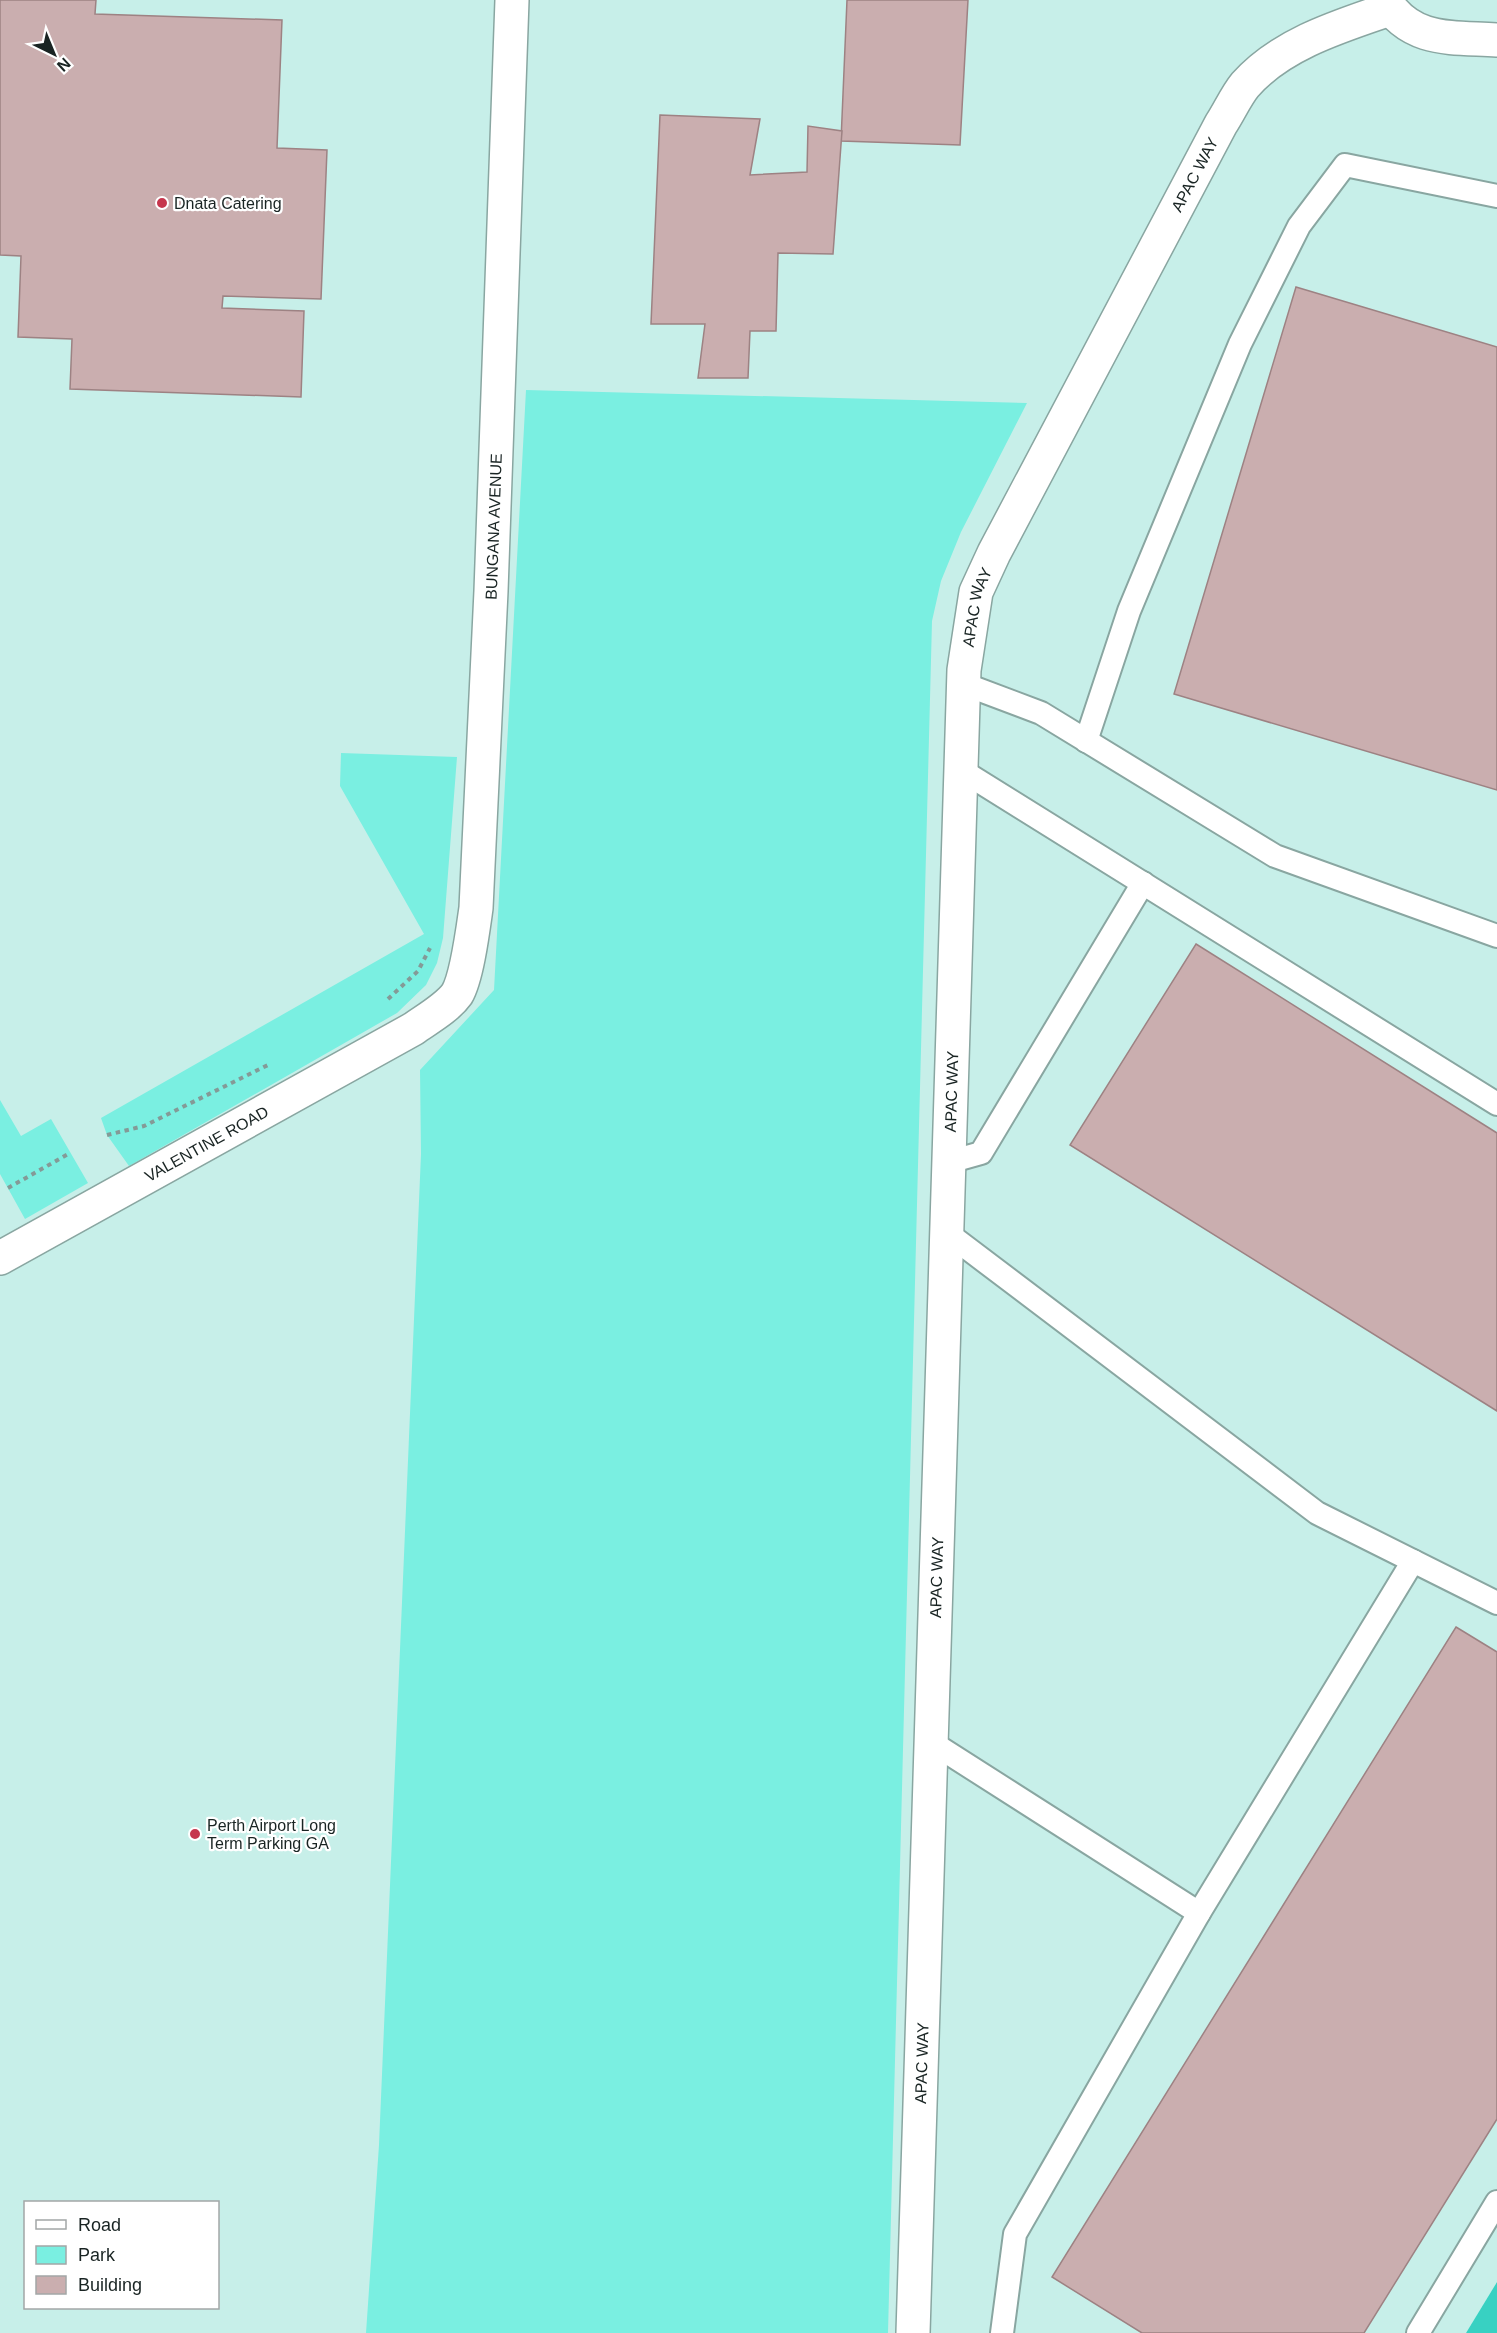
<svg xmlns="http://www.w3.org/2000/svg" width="1497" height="2333" font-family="Arial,sans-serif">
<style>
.built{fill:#c7efe9;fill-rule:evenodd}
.green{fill:#7aefe1}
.forest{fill:#38d1c2}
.building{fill:#caaeaf;stroke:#9d8283;stroke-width:1.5}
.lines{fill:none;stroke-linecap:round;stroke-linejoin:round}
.lane-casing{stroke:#89a6a1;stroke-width:26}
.street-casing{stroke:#89a6a1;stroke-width:36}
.path{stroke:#849a97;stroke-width:4;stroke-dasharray:4.5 4.5;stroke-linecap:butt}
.lane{stroke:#fff;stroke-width:22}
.street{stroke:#fff;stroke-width:33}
.poi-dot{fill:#c6364d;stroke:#fff;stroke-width:2}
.labels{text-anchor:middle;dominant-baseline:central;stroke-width:4.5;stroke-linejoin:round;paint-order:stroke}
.street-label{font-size:16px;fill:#192423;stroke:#fff}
.poi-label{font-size:16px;fill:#192423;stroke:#fff;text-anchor:start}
</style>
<rect width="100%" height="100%" fill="#daf9f4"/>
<path class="built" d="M 0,0 L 1497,0 L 1497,2282 L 1466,2333 L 0,2333 ZM 26,2202 L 218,2202 L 218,2308 L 26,2308 Z"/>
<g class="green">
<path d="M 526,390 L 1027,403 L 961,532 L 941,581 L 932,621 L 888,2333 L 366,2333 L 379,2145 L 421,1154 L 420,1070 L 494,990 Z"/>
<path d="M 341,753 L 457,757 L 443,938 L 437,963 L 426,985 L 397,1013 L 129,1166 L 107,1135 L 101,1118 L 424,934 L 340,786 Z"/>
<path d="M 0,1100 L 21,1136 L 51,1119 L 88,1183 L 25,1219 L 0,1174 Z"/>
</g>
<path class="forest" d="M 1497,2282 L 1497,2333 L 1466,2333 Z"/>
<g class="building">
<path d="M 0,0 L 96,0 L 95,14 L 282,20 L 277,148 L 327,150 L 321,299 L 223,296 L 222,308 L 304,311 L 301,397 L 70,389 L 72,339 L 18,337 L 21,256 L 0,255 Z"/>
<path d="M 847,0 L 968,0 L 960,145 L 841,141 Z"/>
<path d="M 660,115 L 760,119 L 750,175 L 807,172 L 808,126 L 842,131 L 833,254 L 778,253 L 776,331 L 750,331 L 748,378 L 698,378 L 705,324 L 651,324 Z"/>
<path d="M 1296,287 L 1497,347 L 1497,790 L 1174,694 Z"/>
<path d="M 1196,944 L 1497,1133 L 1497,1411 L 1070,1145 Z"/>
<path d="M 1456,1627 L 1497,1652 L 1497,2119 L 1364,2333 L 1142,2333 L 1052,2277 Z"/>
</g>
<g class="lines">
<g class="lane-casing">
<g id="lane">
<path d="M 964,684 L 1041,713 L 1275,856 L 1497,936"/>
<path d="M 1086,741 L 1129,611 L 1240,344 L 1299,226 L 1345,165 L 1497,196"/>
<path d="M 961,770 L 1497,1104"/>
<path d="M 949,1162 L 981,1153 L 1143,883"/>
<path d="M 946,1232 L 1317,1513 L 1497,1603"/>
<path d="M 931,1742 L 1199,1913"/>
<path d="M 1002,2333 L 1015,2234 L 1199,1913 L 1413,1561"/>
<path d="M 1418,2333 L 1497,2202"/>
</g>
</g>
<g class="street-casing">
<g id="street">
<path d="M 1385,0 C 1411,43 1453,37 1497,40"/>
<path id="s1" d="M 0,1258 L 413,1029 C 427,1019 447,1008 457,994 C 467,977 473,929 476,908 L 491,591 L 512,0"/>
<path id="s2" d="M 913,2333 L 964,670 L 976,592 L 994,553 L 1221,124 C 1229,112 1236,96 1245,85 C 1281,44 1340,26 1390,9"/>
</g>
</g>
<g class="path">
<path d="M 388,999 L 418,971 L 430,948"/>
<path d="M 107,1135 L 144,1126 L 268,1065"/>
<path d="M 8,1188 L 70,1153"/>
</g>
<use href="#lane" class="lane"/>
<use href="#street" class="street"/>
</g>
<g class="poi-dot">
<circle cx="162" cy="203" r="6"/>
<circle cx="195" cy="1834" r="6"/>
</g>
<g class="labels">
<g class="street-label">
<text stroke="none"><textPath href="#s2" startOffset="2214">APAC WAY</textPath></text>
<text stroke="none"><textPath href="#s1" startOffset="999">BUNGANA AVENUE</textPath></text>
<text stroke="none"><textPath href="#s2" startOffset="1728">APAC WAY</textPath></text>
<text stroke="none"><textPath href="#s2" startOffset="1242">APAC WAY</textPath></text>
<text stroke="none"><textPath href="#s1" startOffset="236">VALENTINE ROAD</textPath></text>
<text stroke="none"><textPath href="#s2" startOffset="756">APAC WAY</textPath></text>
<text stroke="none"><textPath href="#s2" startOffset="270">APAC WAY</textPath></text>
</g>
<g class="poi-label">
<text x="174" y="203">Dnata Catering</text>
<text x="207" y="1825">Perth Airport Long<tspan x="207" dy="18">Term Parking GA</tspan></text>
</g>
</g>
<rect x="24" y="2201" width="195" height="108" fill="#ffffff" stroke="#a3a7a7" stroke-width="1.5"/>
<rect x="36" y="2220" width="30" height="9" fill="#ffffff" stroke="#a3a7a7" stroke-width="1.5"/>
<text x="78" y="2231" font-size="18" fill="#192423">Road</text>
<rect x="36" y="2246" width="30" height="18" fill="#7aefe1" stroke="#a3a7a7" stroke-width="1.5"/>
<text x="78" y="2261" font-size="18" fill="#192423">Park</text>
<rect x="36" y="2276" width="30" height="18" fill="#caaeaf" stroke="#a3a7a7" stroke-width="1.5"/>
<text x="78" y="2291" font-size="18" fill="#192423">Building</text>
<g transform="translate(54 54) rotate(137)" stroke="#ffffff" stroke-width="4.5" paint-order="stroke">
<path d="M0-4.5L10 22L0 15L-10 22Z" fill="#192423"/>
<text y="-9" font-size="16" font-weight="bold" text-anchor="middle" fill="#192423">N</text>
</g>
</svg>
